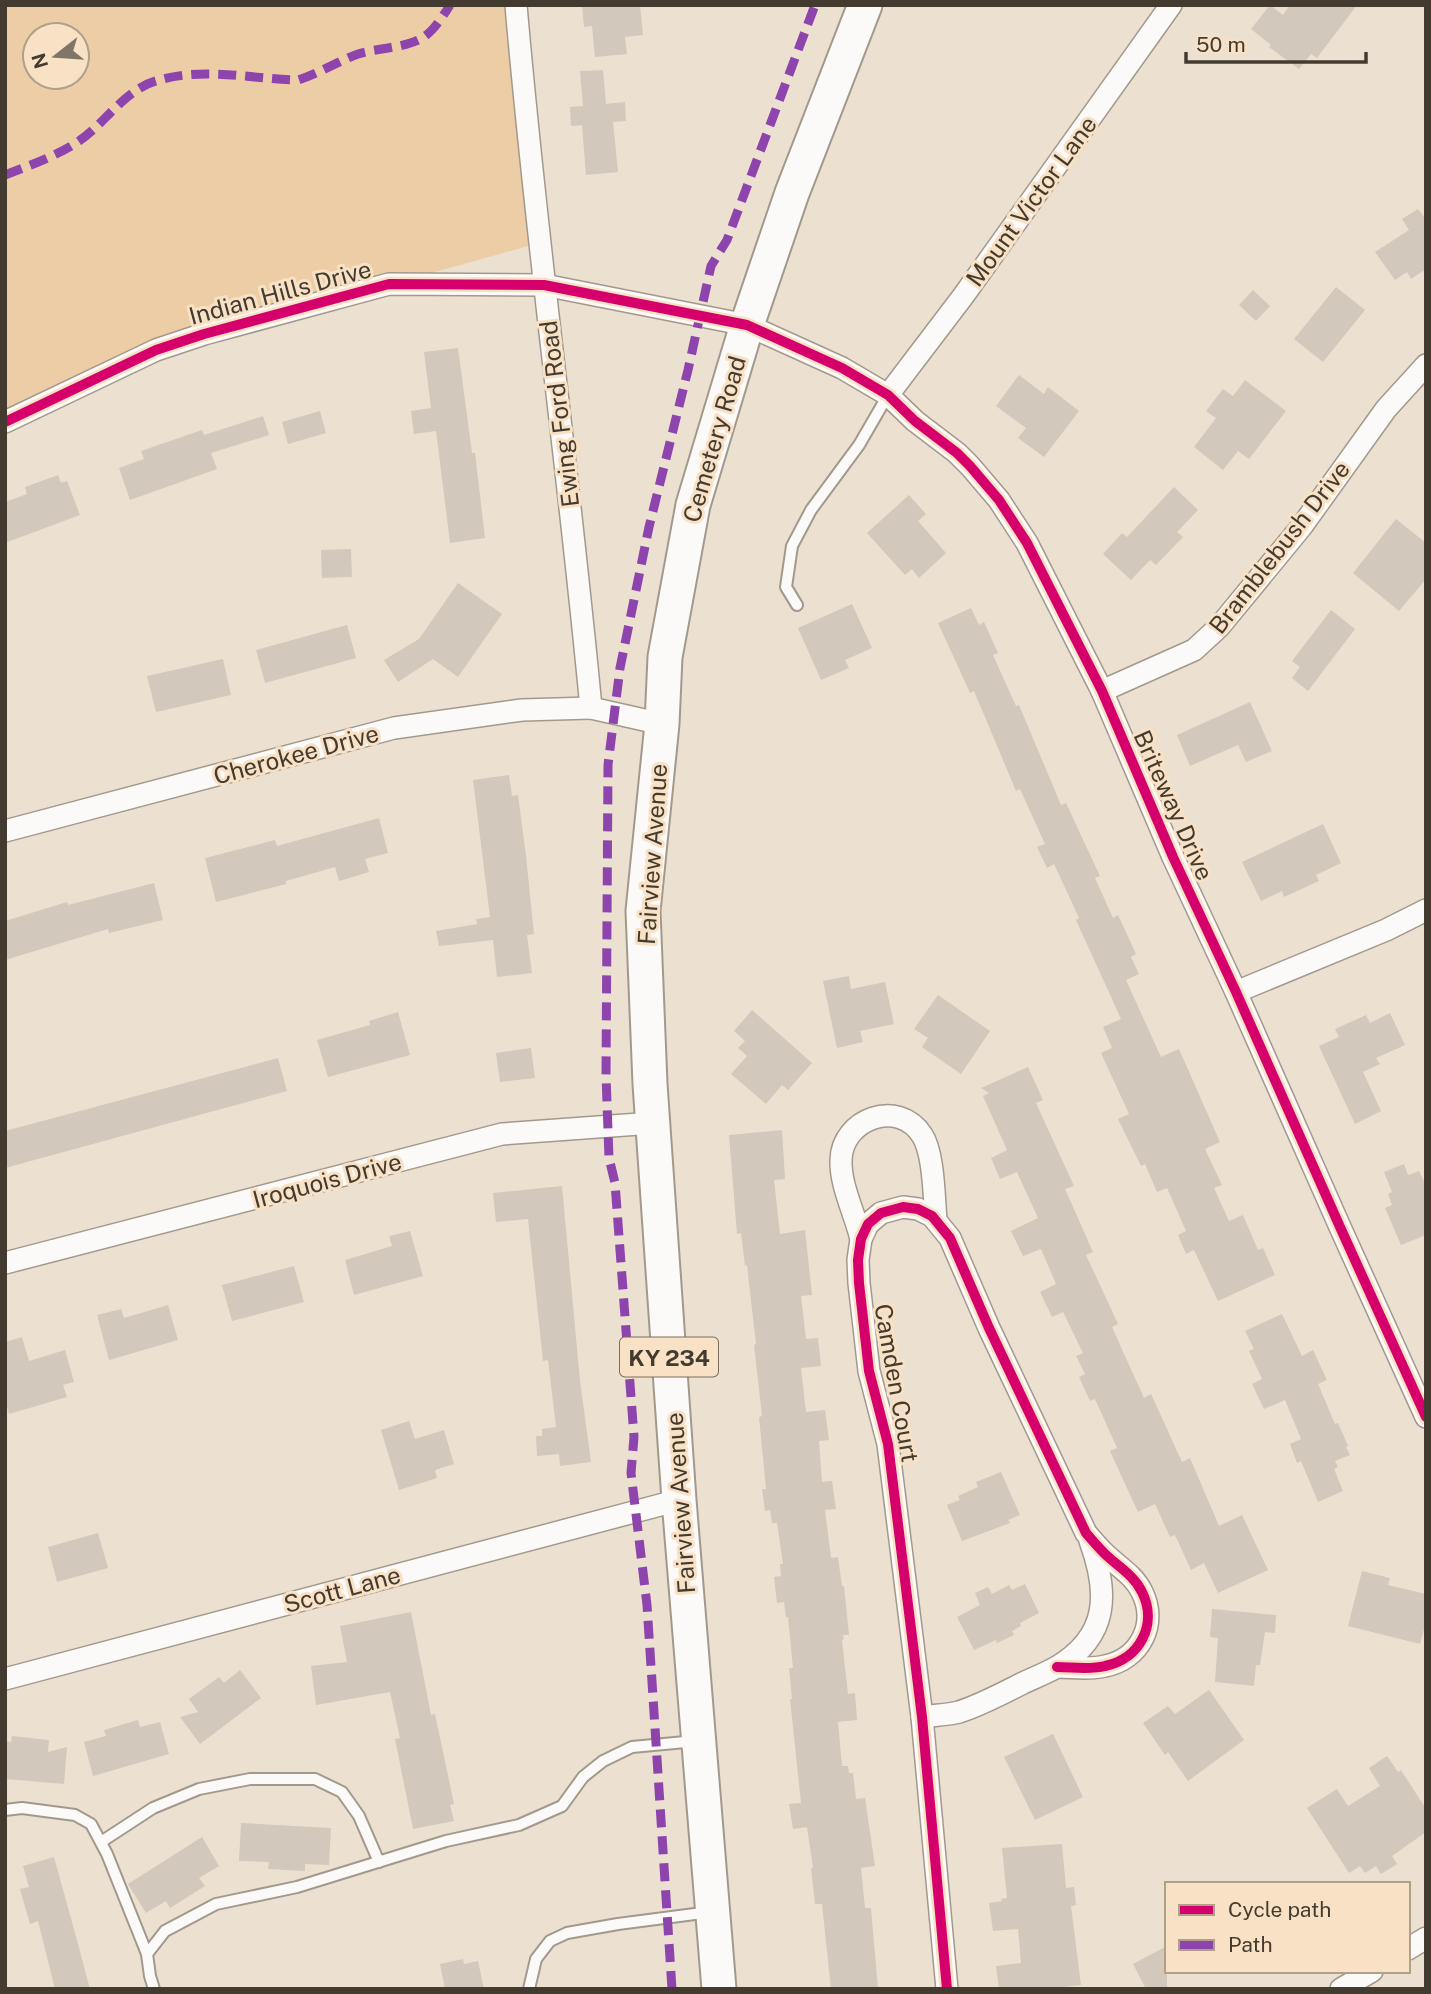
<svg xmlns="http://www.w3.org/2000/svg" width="1431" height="1994" font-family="'Public Sans',sans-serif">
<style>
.green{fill:#eccda6;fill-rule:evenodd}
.building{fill:#d2c8bc}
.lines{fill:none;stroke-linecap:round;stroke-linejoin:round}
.lane-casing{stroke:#a2998d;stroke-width:14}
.street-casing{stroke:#a2998d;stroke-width:24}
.primary-casing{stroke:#a2998d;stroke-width:37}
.lane{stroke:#fcfaf8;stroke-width:10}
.street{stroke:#fcfaf8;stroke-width:21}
.primary{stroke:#fcfaf8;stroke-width:33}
.quiet{stroke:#8e44ad;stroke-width:9;stroke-dasharray:18 9;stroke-linecap:butt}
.cycleway-casing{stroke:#f8e1c5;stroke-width:15}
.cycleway{stroke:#d6006c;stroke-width:10}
.labels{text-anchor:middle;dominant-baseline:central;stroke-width:6;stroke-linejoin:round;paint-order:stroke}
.shield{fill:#f8e1c5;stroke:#7a6d5d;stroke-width:2}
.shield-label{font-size:23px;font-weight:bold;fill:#443b30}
.street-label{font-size:24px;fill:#443b30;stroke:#f8e1c5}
</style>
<rect width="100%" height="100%" fill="#ece0d1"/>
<path class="green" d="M 5,5 L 517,5 L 539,243 L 156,350 L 5,422 ZM 35,35 L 77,35 L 77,77 L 35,77 Z"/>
<g class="building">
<path d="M 582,5 L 640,5 L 643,35 L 625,37 L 627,54 L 595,57 L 592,26 L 584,27 Z"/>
<path d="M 1270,5 L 1283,15 L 1290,5 L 1357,5 L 1317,58 L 1311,54 L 1299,69 L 1269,47 L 1271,45 L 1251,29 Z"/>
<path d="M 603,70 L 606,104 L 625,102 L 626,121 L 613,122 L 618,172 L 586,175 L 582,125 L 571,126 L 570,107 L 583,106 L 580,71 Z"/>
<path d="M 1418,209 L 1426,219 L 1426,269 L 1411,279 L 1407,272 L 1395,280 L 1375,252 L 1409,230 L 1402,219 Z"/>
<path d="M 1336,287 L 1365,310 L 1323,362 L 1294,339 Z"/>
<path d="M 1253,290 L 1270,306 L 1256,321 L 1239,305 Z"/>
<path d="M 458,348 L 472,453 L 475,453 L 485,538 L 450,543 L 436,431 L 414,434 L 411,411 L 431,408 L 424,352 Z"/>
<path d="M 1019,375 L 1044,394 L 1048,387 L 1079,411 L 1044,457 L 1018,438 L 1026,428 L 996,406 Z"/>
<path d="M 1245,380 L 1286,411 L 1249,459 L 1238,451 L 1223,470 L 1194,447 L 1216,418 L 1206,411 L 1223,389 L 1233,396 Z"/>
<path d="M 320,411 L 326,433 L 288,444 L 282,422 Z"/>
<path d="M 263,416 L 269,435 L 211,453 L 217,469 L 130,500 L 119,468 L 144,459 L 141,451 L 202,430 L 204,435 Z"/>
<path d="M 58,475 L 61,483 L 67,481 L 80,515 L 5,543 L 5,502 L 27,494 L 25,487 Z"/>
<path d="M 1174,487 L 1198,510 L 1177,532 L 1183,537 L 1156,565 L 1150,560 L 1131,580 L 1103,554 L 1122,533 L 1127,537 Z"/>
<path d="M 909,495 L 926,514 L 918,521 L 946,553 L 919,578 L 912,569 L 905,575 L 867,533 Z"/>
<path d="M 1396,519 L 1426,543 L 1426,579 L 1399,611 L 1353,573 Z"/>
<path d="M 351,549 L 352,577 L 322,578 L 321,550 Z"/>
<path d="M 458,583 L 502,614 L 458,677 L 433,659 L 398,682 L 384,660 L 419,639 Z"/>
<path d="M 852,604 L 872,648 L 845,660 L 849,668 L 821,680 L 798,628 Z"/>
<path d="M 971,608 L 979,625 L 984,622 L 998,653 L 993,655 L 1016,706 L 1019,705 L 1061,805 L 1066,803 L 1100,876 L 1095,878 L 1113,918 L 1118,915 L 1136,954 L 1131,957 L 1139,974 L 1126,980 L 1161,1057 L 1179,1049 L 1220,1142 L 1205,1149 L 1222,1185 L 1214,1188 L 1229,1221 L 1243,1215 L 1258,1250 L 1263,1248 L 1275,1275 L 1218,1301 L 1194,1250 L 1186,1254 L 1178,1235 L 1186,1231 L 1167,1188 L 1157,1192 L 1145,1164 L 1141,1166 L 1118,1119 L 1129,1114 L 1101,1053 L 1112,1048 L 1103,1027 L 1121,1019 L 1076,920 L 1079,918 L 1054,864 L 1047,868 L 1037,847 L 1045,844 L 1020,789 L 1016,791 L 974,691 L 970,693 L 938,623 Z"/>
<path d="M 1331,610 L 1355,629 L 1308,691 L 1292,678 L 1300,667 L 1292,661 Z"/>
<path d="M 347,625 L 356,658 L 265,683 L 256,650 Z"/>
<path d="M 223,659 L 231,695 L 156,712 L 147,676 Z"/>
<path d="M 1250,702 L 1272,751 L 1246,762 L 1238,745 L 1190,766 L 1177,735 Z"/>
<path d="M 509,775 L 512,796 L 518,795 L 526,856 L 534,934 L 527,935 L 532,973 L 497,977 L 493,940 L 439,946 L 436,931 L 477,924 L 476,919 L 490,917 L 473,780 Z"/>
<path d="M 379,818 L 388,853 L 365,859 L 369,872 L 339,881 L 335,867 L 286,881 L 286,884 L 216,902 L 205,858 L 275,840 L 277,846 Z"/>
<path d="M 1323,824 L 1341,863 L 1316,875 L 1319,881 L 1284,897 L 1282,891 L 1261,901 L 1242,862 Z"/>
<path d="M 154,883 L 163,920 L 109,933 L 108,929 L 5,960 L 5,921 L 67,902 L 68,905 Z"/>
<path d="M 849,976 L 851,989 L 885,982 L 894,1024 L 860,1031 L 863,1042 L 837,1048 L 823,981 Z"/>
<path d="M 938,995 L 990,1031 L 961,1074 L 922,1047 L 928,1038 L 914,1029 Z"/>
<path d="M 752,1010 L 812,1063 L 788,1090 L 782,1085 L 766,1104 L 731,1074 L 747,1056 L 738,1048 L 745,1041 L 734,1031 Z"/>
<path d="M 398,1012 L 410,1055 L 328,1077 L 317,1040 L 370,1025 L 369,1021 Z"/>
<path d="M 1390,1013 L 1405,1045 L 1376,1058 L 1380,1064 L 1363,1072 L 1381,1111 L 1355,1124 L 1319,1046 L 1339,1037 L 1335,1029 L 1366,1015 L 1370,1023 Z"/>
<path d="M 531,1048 L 535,1078 L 500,1082 L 496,1053 Z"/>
<path d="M 278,1058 L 287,1091 L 5,1168 L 5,1131 Z"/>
<path d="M 1028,1067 L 1043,1100 L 1036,1103 L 1074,1186 L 1065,1189 L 1093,1252 L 1086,1255 L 1118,1324 L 1112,1327 L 1144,1398 L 1151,1394 L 1182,1462 L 1190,1458 L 1219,1526 L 1242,1515 L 1268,1570 L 1218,1593 L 1204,1563 L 1191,1570 L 1175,1535 L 1170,1537 L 1155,1504 L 1138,1512 L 1110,1451 L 1117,1448 L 1095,1399 L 1090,1401 L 1079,1377 L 1085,1374 L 1076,1356 L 1083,1353 L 1063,1312 L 1052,1317 L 1040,1292 L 1056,1284 L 1041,1249 L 1023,1256 L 1011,1231 L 1038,1218 L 1017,1172 L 1000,1179 L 991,1158 L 1007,1150 L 983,1096 L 989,1093 L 981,1088 Z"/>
<path d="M 782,1130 L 785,1179 L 774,1180 L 780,1234 L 805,1230 L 812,1295 L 801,1296 L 806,1339 L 818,1338 L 821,1366 L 801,1368 L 806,1412 L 825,1410 L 829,1440 L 819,1441 L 822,1482 L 832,1481 L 836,1509 L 825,1510 L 831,1558 L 838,1557 L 842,1586 L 844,1586 L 849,1635 L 843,1635 L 844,1639 L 842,1640 L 848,1694 L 855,1693 L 857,1720 L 838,1722 L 842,1766 L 848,1766 L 849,1773 L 853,1773 L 856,1799 L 865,1798 L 875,1866 L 861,1868 L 865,1908 L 871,1908 L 878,1989 L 831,1989 L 822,1904 L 815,1904 L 811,1868 L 813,1868 L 807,1827 L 793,1829 L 789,1804 L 801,1803 L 790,1699 L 792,1699 L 789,1668 L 793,1668 L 788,1617 L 786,1617 L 784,1602 L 777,1603 L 774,1577 L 781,1576 L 780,1564 L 783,1564 L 777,1523 L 772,1523 L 770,1510 L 765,1511 L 762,1489 L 766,1489 L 759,1417 L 762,1416 L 754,1345 L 756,1344 L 747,1265 L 745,1266 L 741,1233 L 737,1234 L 729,1135 Z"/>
<path d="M 1404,1164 L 1408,1175 L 1419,1171 L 1426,1186 L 1426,1235 L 1401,1245 L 1385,1208 L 1392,1205 L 1388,1194 L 1392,1192 L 1384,1172 Z"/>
<path d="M 562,1186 L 580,1381 L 591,1462 L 560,1466 L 559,1454 L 537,1456 L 536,1436 L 542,1436 L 542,1429 L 556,1427 L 548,1360 L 543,1361 L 528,1219 L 496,1222 L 493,1193 Z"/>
<path d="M 410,1231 L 423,1276 L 354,1295 L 345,1260 L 392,1246 L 389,1236 Z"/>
<path d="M 294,1266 L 304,1302 L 232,1321 L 222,1285 Z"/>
<path d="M 168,1305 L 178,1340 L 109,1360 L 97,1315 L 121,1309 L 124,1318 Z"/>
<path d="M 1282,1314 L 1302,1356 L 1313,1350 L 1327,1380 L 1318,1384 L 1335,1424 L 1338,1423 L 1348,1446 L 1346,1447 L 1350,1455 L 1335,1461 L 1338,1467 L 1334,1469 L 1343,1491 L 1318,1502 L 1301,1461 L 1297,1463 L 1290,1444 L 1301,1439 L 1285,1400 L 1264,1409 L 1252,1384 L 1262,1379 L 1249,1351 L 1254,1349 L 1245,1331 Z"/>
<path d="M 22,1337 L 29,1361 L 65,1350 L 74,1382 L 63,1385 L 67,1397 L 9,1414 L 5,1399 L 5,1342 Z"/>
<path d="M 409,1421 L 415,1439 L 444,1430 L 454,1464 L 435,1470 L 437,1478 L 399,1490 L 381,1430 Z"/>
<path d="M 1001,1472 L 1020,1515 L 1008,1520 L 1010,1523 L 962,1541 L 947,1505 L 960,1500 L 958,1496 L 978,1487 L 976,1482 Z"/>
<path d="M 98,1533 L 108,1568 L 57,1582 L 48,1547 Z"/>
<path d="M 1362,1571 L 1390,1578 L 1388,1585 L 1426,1594 L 1426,1622 L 1420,1644 L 1348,1626 Z"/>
<path d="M 1025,1584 L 1039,1613 L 1020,1623 L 1021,1626 L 1012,1631 L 1014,1635 L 997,1643 L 996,1640 L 974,1650 L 957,1617 L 980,1605 L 975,1593 L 988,1587 L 992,1594 L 1009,1585 L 1012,1590 Z"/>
<path d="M 1212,1609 L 1276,1615 L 1275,1633 L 1265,1632 L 1260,1665 L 1256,1665 L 1254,1686 L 1215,1682 L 1218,1638 L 1210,1637 Z"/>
<path d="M 411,1612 L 431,1715 L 435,1714 L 454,1804 L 450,1805 L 454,1821 L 413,1829 L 395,1739 L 400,1738 L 390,1692 L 316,1705 L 311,1666 L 347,1662 L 340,1626 Z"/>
<path d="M 240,1670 L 261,1698 L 200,1744 L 180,1717 L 198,1712 L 189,1699 L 219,1677 L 224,1683 Z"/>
<path d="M 1209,1690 L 1244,1740 L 1188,1781 L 1168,1752 L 1165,1755 L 1143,1723 L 1168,1706 L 1175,1714 Z"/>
<path d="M 138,1720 L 140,1727 L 160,1722 L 169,1754 L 93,1776 L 84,1742 L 106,1736 L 104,1730 Z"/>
<path d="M 1053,1734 L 1083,1797 L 1035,1820 L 1004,1757 Z"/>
<path d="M 12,1736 L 49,1740 L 48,1752 L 67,1747 L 64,1784 L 5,1779 L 5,1741 L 11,1742 Z"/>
<path d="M 1387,1756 L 1398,1772 L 1401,1770 L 1426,1809 L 1426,1832 L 1392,1856 L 1397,1864 L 1381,1874 L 1376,1866 L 1365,1873 L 1360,1866 L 1349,1873 L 1307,1808 L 1337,1789 L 1348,1806 L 1380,1786 L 1369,1768 Z"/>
<path d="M 241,1823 L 331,1828 L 329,1865 L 305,1864 L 305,1871 L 268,1869 L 269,1862 L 239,1861 Z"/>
<path d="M 202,1837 L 219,1866 L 199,1878 L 205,1886 L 170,1908 L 166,1901 L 146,1913 L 128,1884 Z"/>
<path d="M 1062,1844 L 1066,1888 L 1074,1887 L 1076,1905 L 1071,1906 L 1081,1985 L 1063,1987 L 1063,1989 L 999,1989 L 996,1966 L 1021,1963 L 1018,1929 L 993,1931 L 989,1903 L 1002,1901 L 1001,1899 L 1007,1898 L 1002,1848 Z"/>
<path d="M 54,1857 L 75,1933 L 90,1989 L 55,1989 L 38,1921 L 30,1924 L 20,1889 L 29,1887 L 23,1866 Z"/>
<path d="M 1167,1946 L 1167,1989 L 1146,1989 L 1133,1964 Z"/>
<path d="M 463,1959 L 464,1964 L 478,1961 L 484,1989 L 445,1989 L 440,1964 Z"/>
</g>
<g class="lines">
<g class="lane-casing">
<g id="lane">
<path d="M 797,605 L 786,587 L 792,546 L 811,510 L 859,445 L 888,395"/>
<path d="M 5,1810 L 22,1808 L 75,1815 L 91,1824 L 107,1854 L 147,1954"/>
<path d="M 101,1842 L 153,1808 L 199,1789 L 250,1779 L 315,1779 L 342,1792 L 359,1816 L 379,1862"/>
<path d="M 154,1989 L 150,1976 L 147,1954 L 165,1931 L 216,1904 L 297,1887 L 446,1841 L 519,1825 L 562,1806 L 583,1777 L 603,1761 L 632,1747 L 696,1741"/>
<path d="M 529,1989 L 536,1959 L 550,1941 L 567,1933 L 618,1924 L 710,1912"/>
</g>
</g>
<g class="street-casing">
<g id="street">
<path d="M 516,5 C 536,240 569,473 591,708 L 662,724"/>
<path d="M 888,395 L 964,295 L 1171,5"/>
<path d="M 5,422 L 156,350 L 204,334 L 389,284 L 544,285 L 747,325 L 842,368 L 888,395 L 915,421 L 957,453 L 970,466 L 999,500 L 1027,543 L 1102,691 L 1173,857 L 1236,992 L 1340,1227 L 1426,1417"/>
<path d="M 1102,691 L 1194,650 L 1219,627 L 1302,526 L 1386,409 L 1426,365"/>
<path d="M 5,831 L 394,728 L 522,710 L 591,708"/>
<path d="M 1236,992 L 1386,930 L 1426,910"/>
<path d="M 861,1239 C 855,1214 840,1185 841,1160 C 842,1119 898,1098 922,1135 C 934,1153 934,1198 936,1220"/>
<path d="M 5,1263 L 502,1134 L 653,1123"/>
<path d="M 5,1679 L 679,1500"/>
<path d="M 922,1717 C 934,1715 948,1715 959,1712 C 981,1705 1003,1693 1023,1683 C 1034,1678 1046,1673 1057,1667 C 1109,1636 1109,1593 1090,1541"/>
<path d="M 1408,1949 L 1426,1938"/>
<path d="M 947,1989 L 922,1717 L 888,1444 L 869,1371 L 859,1283 L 858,1260 L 861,1239 L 868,1224 L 881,1213 L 903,1207 L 918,1209 L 932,1216 L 950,1238 L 989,1328 L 1086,1533 C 1092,1540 1098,1547 1104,1553 C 1117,1566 1134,1575 1142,1592 C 1158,1624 1140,1659 1105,1666 C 1090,1670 1072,1667 1057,1667"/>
<path d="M 1341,1989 L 1372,1971"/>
</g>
</g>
<g class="primary-casing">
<path id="primary" d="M 719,1989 L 679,1500 L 650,1084 L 643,911 L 662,724 L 665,657 L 693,505 L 747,325 L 792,193 L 865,5"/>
</g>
<use href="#lane" class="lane"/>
<use href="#street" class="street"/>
<use href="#primary" class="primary"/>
<g class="quiet">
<path d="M 5,175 C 30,165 57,156 79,141 C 107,122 124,89 159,80 C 205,67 251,79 298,80 C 319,73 337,62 358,54 C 377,48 405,48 422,38 C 433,32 443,16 450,5"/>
<path d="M 672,1989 L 647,1605 L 631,1473 L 634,1437 L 615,1183 L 609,1158 L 606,1075 L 608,765 L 620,668 L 649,527 L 688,370 L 711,266 L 727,240 L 815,5"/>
</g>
<g class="cycleway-casing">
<g id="cycleway">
<path d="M 5,422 L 156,350 L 204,334 L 389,284 L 544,285 L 747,325 L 842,368 L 888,395 L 915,421 L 957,453 L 970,466 L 999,500 L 1027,543 L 1102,691 L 1173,857 L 1236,992 L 1340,1227 L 1426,1417"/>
<path d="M 947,1989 L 922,1717 L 888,1444 L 869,1371 L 859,1283 L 858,1260 L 861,1239 L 868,1224 L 881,1213 L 903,1207 L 918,1209 L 932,1216 L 950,1238 L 989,1328 L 1086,1533 C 1092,1540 1098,1547 1104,1553 C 1117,1566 1134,1575 1142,1592 C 1158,1624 1140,1659 1105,1666 C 1090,1670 1072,1667 1057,1667"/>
</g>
</g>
<use href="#cycleway" class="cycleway"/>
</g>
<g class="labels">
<rect class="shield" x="620" y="1337.5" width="98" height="39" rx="5"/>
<g class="shield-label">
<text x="669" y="1357">KY 234</text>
</g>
<g class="street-label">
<text transform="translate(1031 201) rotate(-54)">Mount Victor Lane</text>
<text transform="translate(280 292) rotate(-15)">Indian Hills Drive</text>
<text transform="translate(559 414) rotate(-97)">Ewing Ford Road</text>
<text transform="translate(714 439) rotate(-74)">Cemetery Road</text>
<text transform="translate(1279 547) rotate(-52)">Bramblebush Drive</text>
<text transform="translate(296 754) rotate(-15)">Cherokee Drive</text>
<text transform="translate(1174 805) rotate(66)">Briteway Drive</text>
<text transform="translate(652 854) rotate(-86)">Fairview Avenue</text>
<text transform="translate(327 1180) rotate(-15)">Iroquois Drive</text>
<text transform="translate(897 1383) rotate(80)">Camden Court</text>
<text transform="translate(680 1503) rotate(-94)">Fairview Avenue</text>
<text transform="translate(342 1589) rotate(-15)">Scott Lane</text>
</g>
</g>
<rect width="1431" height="1994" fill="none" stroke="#443b30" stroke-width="14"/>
<rect x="1165" y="1882" width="245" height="91" fill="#f8e1c5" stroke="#b09f89" stroke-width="2"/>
<rect x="1179" y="1905" width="35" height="10" fill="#d6006c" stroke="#b09f89" stroke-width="2"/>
<text x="1228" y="1917" font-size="21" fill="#443b30">Cycle path</text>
<rect x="1179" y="1940" width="35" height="10" fill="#8e44ad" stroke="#b09f89" stroke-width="2"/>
<text x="1228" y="1952" font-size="21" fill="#443b30">Path</text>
<g transform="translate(56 56) rotate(253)"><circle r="33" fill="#f8e1c5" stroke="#b09f89" stroke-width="2"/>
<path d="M0-5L12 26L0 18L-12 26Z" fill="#7f7568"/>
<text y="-10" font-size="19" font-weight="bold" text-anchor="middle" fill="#443b30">N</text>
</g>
<path d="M1186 52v10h180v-10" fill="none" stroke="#443b30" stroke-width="3.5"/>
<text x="1196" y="52" font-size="21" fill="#443b30" stroke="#f8e1c5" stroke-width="5" paint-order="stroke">50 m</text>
</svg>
